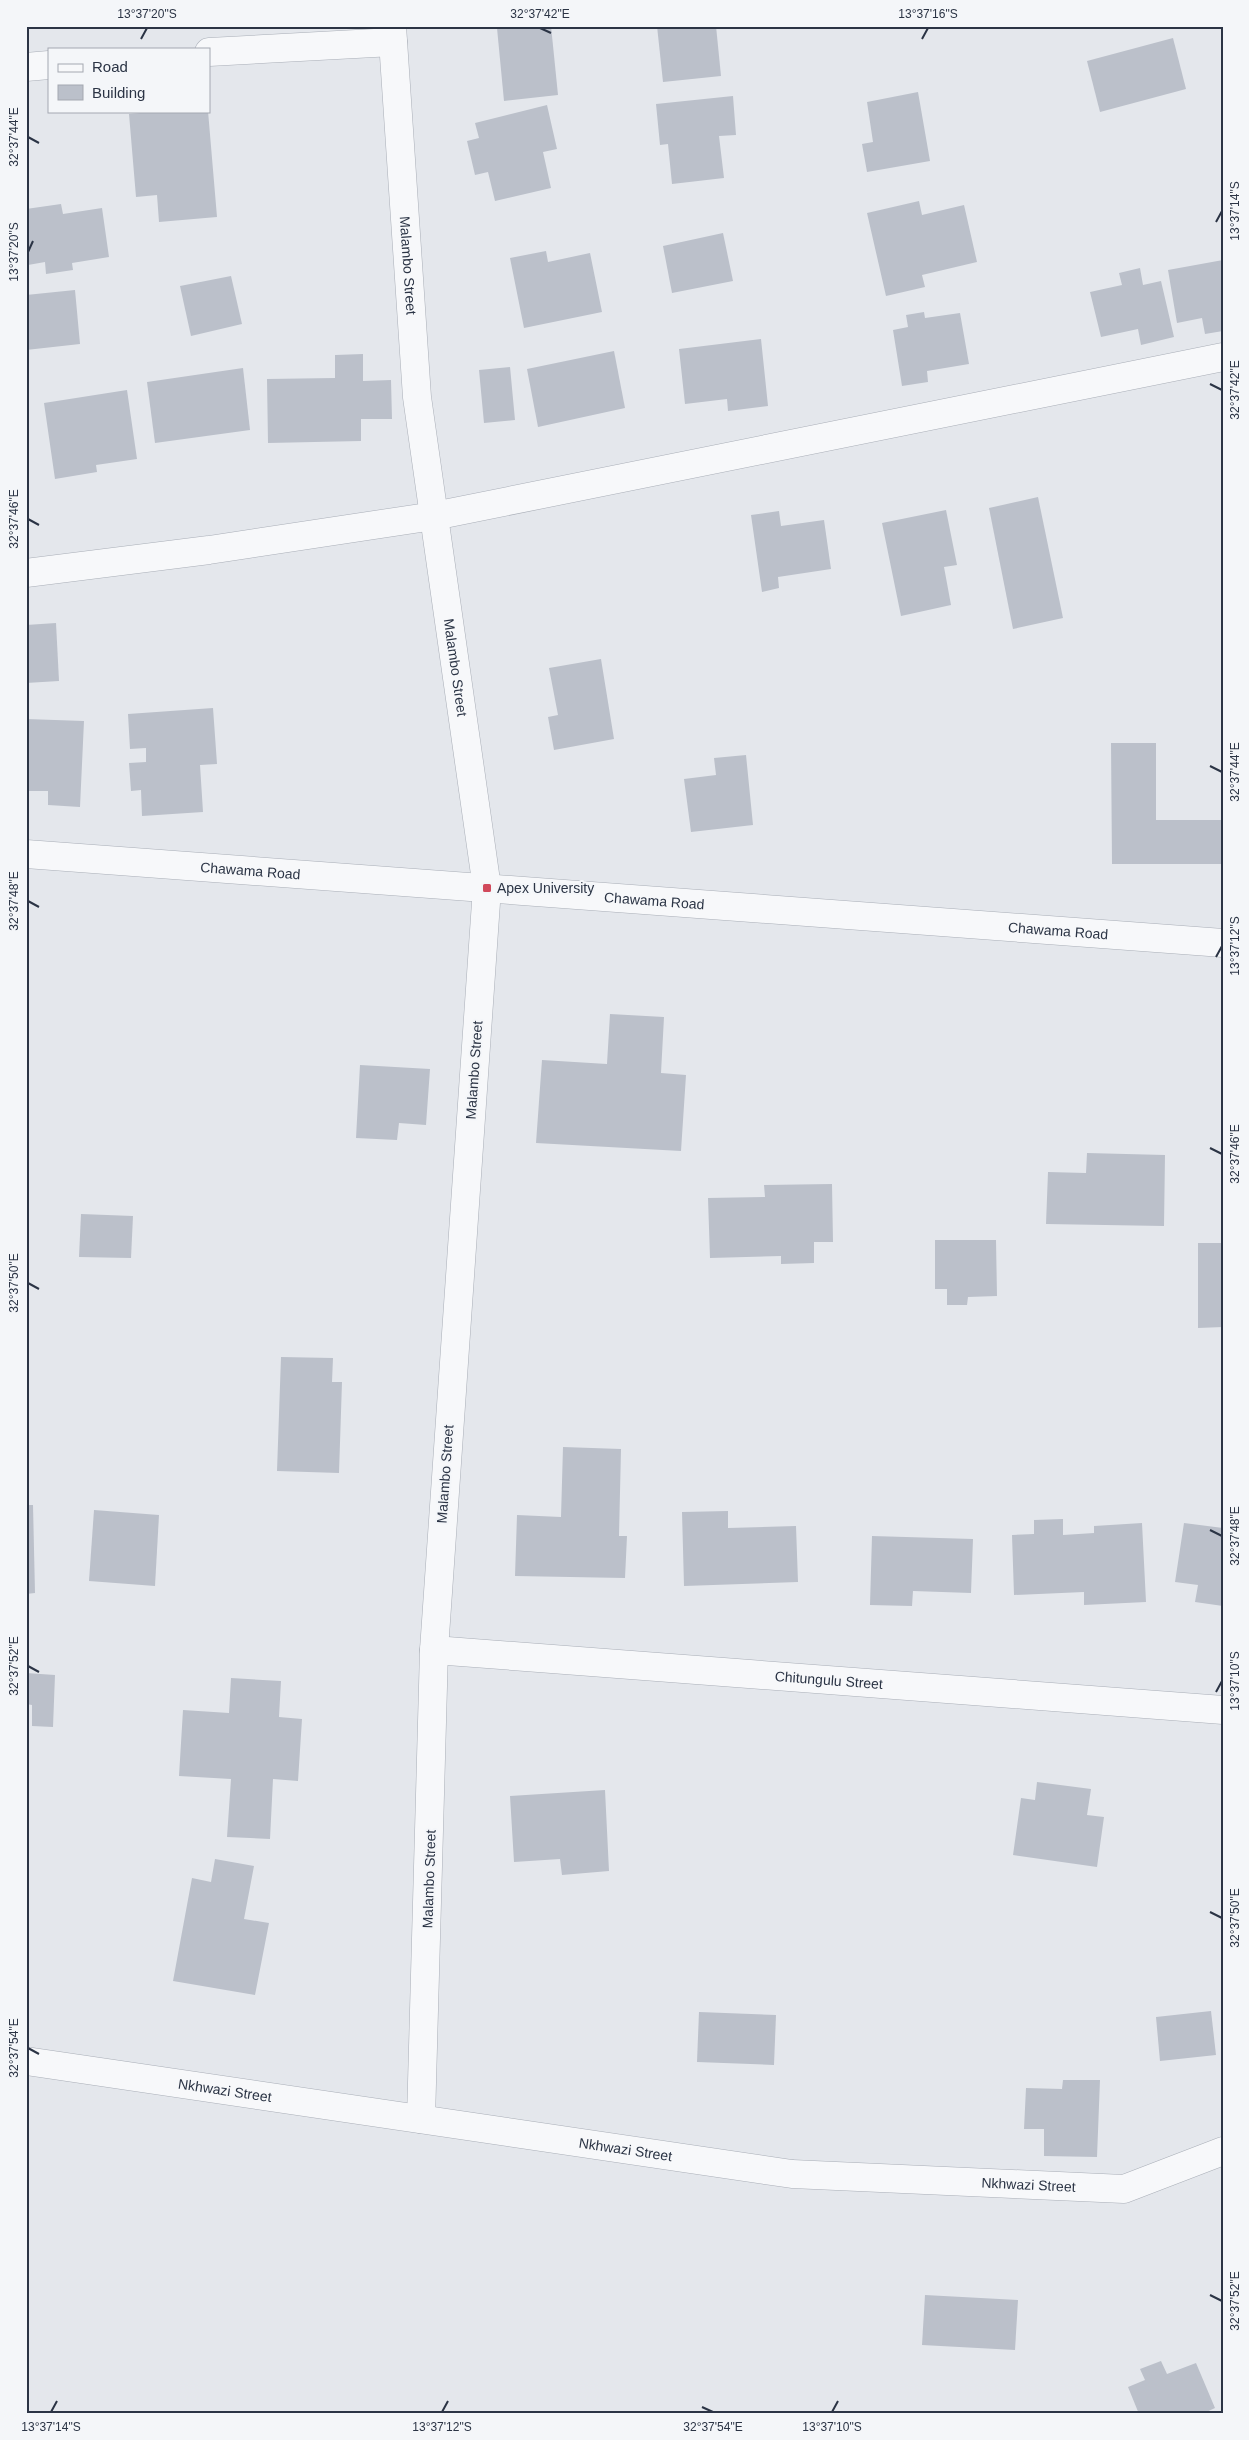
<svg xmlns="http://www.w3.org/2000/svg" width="1249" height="2440" font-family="Helvetica,sans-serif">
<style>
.building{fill:#bbc0ca}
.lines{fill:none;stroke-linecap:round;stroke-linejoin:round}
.minor-casing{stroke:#a9aeb7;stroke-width:29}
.minor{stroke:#f7f8fa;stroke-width:28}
.ticks{fill:none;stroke:#2b3445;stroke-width:2}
.poi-dot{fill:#d1495b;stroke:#f4f6f9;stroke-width:2}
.labels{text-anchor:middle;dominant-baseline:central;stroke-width:4;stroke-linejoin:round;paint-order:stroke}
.street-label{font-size:14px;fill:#2b3445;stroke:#f4f6f9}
.poi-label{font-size:14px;fill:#2b3445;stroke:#f4f6f9;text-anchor:start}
.neatline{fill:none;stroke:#2b3445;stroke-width:2}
.ticks-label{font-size:12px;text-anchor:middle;fill:#2b3445}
</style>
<rect width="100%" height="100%" fill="#e4e7ec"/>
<g class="building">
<path d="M 510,26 L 551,26 L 558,95 L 504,101 L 497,28 Z"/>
<path d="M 657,26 L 716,26 L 721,76 L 663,82 Z"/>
<path d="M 1173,38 L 1186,89 L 1100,112 L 1087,61 Z"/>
<path d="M 918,92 L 930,161 L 867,172 L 862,144 L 873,142 L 867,102 Z"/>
<path d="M 733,96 L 736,135 L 719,136 L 724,178 L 672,184 L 668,144 L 660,145 L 656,104 Z"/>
<path d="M 547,105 L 557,149 L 543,152 L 551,188 L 495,201 L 488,172 L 475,175 L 467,141 L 479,138 L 475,123 Z"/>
<path d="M 162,111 L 208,111 L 217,217 L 159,222 L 157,195 L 136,197 L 129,114 Z"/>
<path d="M 919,201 L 922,215 L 964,205 L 977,262 L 922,275 L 925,287 L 886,296 L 867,213 Z"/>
<path d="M 61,204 L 63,214 L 102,208 L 109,257 L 72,263 L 73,270 L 46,274 L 45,262 L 28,265 L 26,209 Z"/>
<path d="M 723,233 L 733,281 L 672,293 L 663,246 Z"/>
<path d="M 546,251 L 548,262 L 590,253 L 602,312 L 524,328 L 510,258 Z"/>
<path d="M 1223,260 L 1223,331 L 1205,334 L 1202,318 L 1177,323 L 1168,270 Z"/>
<path d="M 1140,268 L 1143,285 L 1161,281 L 1174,337 L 1141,345 L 1138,329 L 1101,337 L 1090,292 L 1122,285 L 1119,273 Z"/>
<path d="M 231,276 L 242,324 L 191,336 L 180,286 Z"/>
<path d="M 75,290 L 80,344 L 26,350 L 26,295 Z"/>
<path d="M 924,312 L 925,318 L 960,313 L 969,364 L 927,371 L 928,382 L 902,386 L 893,330 L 908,327 L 906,315 Z"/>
<path d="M 761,339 L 768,406 L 728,411 L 727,399 L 685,404 L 679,349 Z"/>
<path d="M 614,351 L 625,408 L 538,427 L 527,369 Z"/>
<path d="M 363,354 L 363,381 L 391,380 L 392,419 L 361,419 L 361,441 L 268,443 L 267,379 L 335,378 L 335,355 Z"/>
<path d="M 510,367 L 515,420 L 484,423 L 479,370 Z"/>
<path d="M 243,368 L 250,430 L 155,443 L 147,382 Z"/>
<path d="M 127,390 L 137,459 L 96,465 L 97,472 L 55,479 L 44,403 Z"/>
<path d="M 1038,497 L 1063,618 L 1013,629 L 989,508 Z"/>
<path d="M 946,510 L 957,565 L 944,567 L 951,605 L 901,616 L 882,523 Z"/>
<path d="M 779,511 L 781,526 L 824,520 L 831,569 L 778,577 L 779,588 L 762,592 L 751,515 Z"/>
<path d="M 56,623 L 59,681 L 26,683 L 26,625 Z"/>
<path d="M 601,659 L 614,739 L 554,750 L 548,717 L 558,715 L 549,668 Z"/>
<path d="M 213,708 L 217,764 L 200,765 L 203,812 L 142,816 L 141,790 L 131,791 L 129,763 L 146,762 L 146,748 L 130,749 L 128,714 Z"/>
<path d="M 26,719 L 84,721 L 80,807 L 48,805 L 48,791 L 26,791 Z"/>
<path d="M 1111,743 L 1156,743 L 1156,820 L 1223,820 L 1223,864 L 1112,864 Z"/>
<path d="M 746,755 L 753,825 L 691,832 L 684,779 L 716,775 L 714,758 Z"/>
<path d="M 610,1014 L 664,1017 L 661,1073 L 686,1075 L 681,1151 L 536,1143 L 542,1060 L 607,1064 Z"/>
<path d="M 360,1065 L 430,1069 L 426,1125 L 399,1123 L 397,1140 L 356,1138 Z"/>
<path d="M 1087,1153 L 1165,1155 L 1164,1226 L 1046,1224 L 1048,1172 L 1086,1173 Z"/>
<path d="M 832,1184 L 833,1242 L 814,1242 L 814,1263 L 781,1264 L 781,1256 L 710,1258 L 708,1198 L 765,1197 L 764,1185 Z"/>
<path d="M 81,1214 L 133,1216 L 131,1258 L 79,1257 Z"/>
<path d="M 935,1240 L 996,1240 L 997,1296 L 968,1297 L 967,1305 L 947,1305 L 947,1289 L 935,1289 Z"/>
<path d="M 1198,1243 L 1223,1243 L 1223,1327 L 1198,1328 Z"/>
<path d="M 281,1357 L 333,1358 L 332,1382 L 342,1382 L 339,1473 L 277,1471 Z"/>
<path d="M 563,1447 L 621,1449 L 619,1536 L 627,1536 L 625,1578 L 515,1576 L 517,1515 L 561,1517 Z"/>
<path d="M 26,1505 L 33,1505 L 35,1593 L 26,1594 Z"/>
<path d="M 94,1510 L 159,1515 L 155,1586 L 89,1581 Z"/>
<path d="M 728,1511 L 728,1528 L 796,1526 L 798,1582 L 684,1586 L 682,1512 Z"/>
<path d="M 1063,1519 L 1063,1535 L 1094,1533 L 1094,1526 L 1142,1523 L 1146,1602 L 1084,1605 L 1084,1592 L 1014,1595 L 1012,1535 L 1034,1534 L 1034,1520 Z"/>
<path d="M 1184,1523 L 1223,1528 L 1223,1606 L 1195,1602 L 1198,1585 L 1175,1582 Z"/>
<path d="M 872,1536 L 973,1539 L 971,1593 L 913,1591 L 912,1606 L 870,1605 Z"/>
<path d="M 26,1673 L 55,1675 L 53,1727 L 32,1726 L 32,1705 L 26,1704 Z"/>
<path d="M 231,1678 L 281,1681 L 279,1717 L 302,1719 L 298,1781 L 273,1779 L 270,1839 L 227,1837 L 231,1779 L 179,1776 L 183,1710 L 229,1713 Z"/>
<path d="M 1037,1782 L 1091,1789 L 1087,1815 L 1104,1817 L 1097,1867 L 1013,1855 L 1021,1798 L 1035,1800 Z"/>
<path d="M 605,1790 L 609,1871 L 562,1875 L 560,1859 L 514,1862 L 510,1796 Z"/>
<path d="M 215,1859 L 254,1866 L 244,1919 L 269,1923 L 255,1995 L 173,1981 L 192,1878 L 211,1882 Z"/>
<path d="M 1211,2011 L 1216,2055 L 1160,2061 L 1156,2017 Z"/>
<path d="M 699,2012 L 776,2015 L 774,2065 L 697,2062 Z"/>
<path d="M 1063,2080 L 1100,2080 L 1097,2157 L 1044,2156 L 1044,2129 L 1024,2129 L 1026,2088 L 1062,2089 Z"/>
<path d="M 925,2295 L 1018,2300 L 1015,2350 L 922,2345 Z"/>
<path d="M 1161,2361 L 1167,2374 L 1196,2363 L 1215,2408 L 1202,2414 L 1139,2414 L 1128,2387 L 1145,2380 L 1140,2369 Z"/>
</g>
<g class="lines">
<g class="minor-casing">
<g id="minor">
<path id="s1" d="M 392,26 L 417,397 L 487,888 L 434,1650 L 421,2119"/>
<path d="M 209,52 L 393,42"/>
<path d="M 26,67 L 49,65"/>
<path d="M 26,573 L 209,550 L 434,516 L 1223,357"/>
<path id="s2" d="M 26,854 L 1223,943"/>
<path id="s3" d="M 434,1650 L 1223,1710"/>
<path id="s4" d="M 26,2061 L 792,2174 L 1124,2189 L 1223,2151"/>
</g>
</g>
<use href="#minor" class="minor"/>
</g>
<path class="ticks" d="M 540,28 L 551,33M 141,39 L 147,28M 922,39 L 928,28M 28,137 L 39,143M 1216,222 L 1222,211M 28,252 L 33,241M 1210,384 L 1222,390M 28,519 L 39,525M 1210,766 L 1222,772M 28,901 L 39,907M 1216,957 L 1222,946M 1210,1148 L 1222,1154M 28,1283 L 39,1289M 1210,1530 L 1222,1536M 28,1666 L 39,1672M 1216,1692 L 1222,1681M 1210,1912 L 1222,1918M 28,2048 L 39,2054M 1210,2295 L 1222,2301M 702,2407 L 713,2412M 51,2412 L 57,2401M 442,2412 L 448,2401M 832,2412 L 838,2401"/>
<rect class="poi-dot" x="482" y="883" width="10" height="10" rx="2.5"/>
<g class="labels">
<g class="street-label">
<text stroke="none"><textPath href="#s1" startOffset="240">Malambo Street</textPath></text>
<text stroke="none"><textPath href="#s1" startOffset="645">Malambo Street</textPath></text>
<text stroke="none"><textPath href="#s2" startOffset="225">Chawama Road</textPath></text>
<text stroke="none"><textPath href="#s2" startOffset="630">Chawama Road</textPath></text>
<text stroke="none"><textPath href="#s2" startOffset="1035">Chawama Road</textPath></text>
<text transform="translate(474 1070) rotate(-86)">Malambo Street</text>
<text transform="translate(445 1474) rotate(-86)">Malambo Street</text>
<text stroke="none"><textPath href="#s3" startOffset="396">Chitungulu Street</textPath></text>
<text transform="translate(429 1879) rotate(-88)">Malambo Street</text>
<text stroke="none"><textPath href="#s4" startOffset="201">Nkhwazi Street</textPath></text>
<text stroke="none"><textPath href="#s4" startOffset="606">Nkhwazi Street</textPath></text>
<text stroke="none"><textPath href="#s4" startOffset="1011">Nkhwazi Street</textPath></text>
</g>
<g class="poi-label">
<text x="497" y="888">Apex University</text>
</g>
</g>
<rect width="1249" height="2440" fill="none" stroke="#f4f6f9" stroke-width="55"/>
<rect x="48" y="48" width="162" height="65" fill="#f4f6f9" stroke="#a4a8b1"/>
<rect x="58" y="64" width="25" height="8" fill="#f7f8fa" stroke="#a4a8b1"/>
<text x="92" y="72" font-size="15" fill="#2b3445">Road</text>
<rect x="58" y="85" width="25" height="15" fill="#bbc0ca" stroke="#a4a8b1"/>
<text x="92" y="98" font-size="15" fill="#2b3445">Building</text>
<rect x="28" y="28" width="1194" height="2384" class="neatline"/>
<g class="ticks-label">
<text x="147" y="18">13°37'20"S</text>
<text x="540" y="18">32°37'42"E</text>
<text x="928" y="18">13°37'16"S</text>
<text transform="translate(14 137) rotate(-90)" y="4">32°37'44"E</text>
<text transform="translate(1235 211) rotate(-90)" y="4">13°37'14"S</text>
<text transform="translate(14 252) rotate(-90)" y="4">13°37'20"S</text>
<text transform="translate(1235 390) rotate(-90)" y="4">32°37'42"E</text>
<text transform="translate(14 519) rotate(-90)" y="4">32°37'46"E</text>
<text transform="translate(1235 772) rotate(-90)" y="4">32°37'44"E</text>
<text transform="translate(14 901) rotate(-90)" y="4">32°37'48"E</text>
<text transform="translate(1235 946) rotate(-90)" y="4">13°37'12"S</text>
<text transform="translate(1235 1154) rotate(-90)" y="4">32°37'46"E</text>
<text transform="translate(14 1283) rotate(-90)" y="4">32°37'50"E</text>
<text transform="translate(1235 1536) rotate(-90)" y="4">32°37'48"E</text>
<text transform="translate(14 1666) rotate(-90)" y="4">32°37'52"E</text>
<text transform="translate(1235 1681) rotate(-90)" y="4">13°37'10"S</text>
<text transform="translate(1235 1918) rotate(-90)" y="4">32°37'50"E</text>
<text transform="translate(14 2048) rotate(-90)" y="4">32°37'54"E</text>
<text transform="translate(1235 2301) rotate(-90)" y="4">32°37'52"E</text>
<text x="51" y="2431">13°37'14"S</text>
<text x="442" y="2431">13°37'12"S</text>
<text x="713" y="2431">32°37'54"E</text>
<text x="832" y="2431">13°37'10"S</text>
</g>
</svg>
